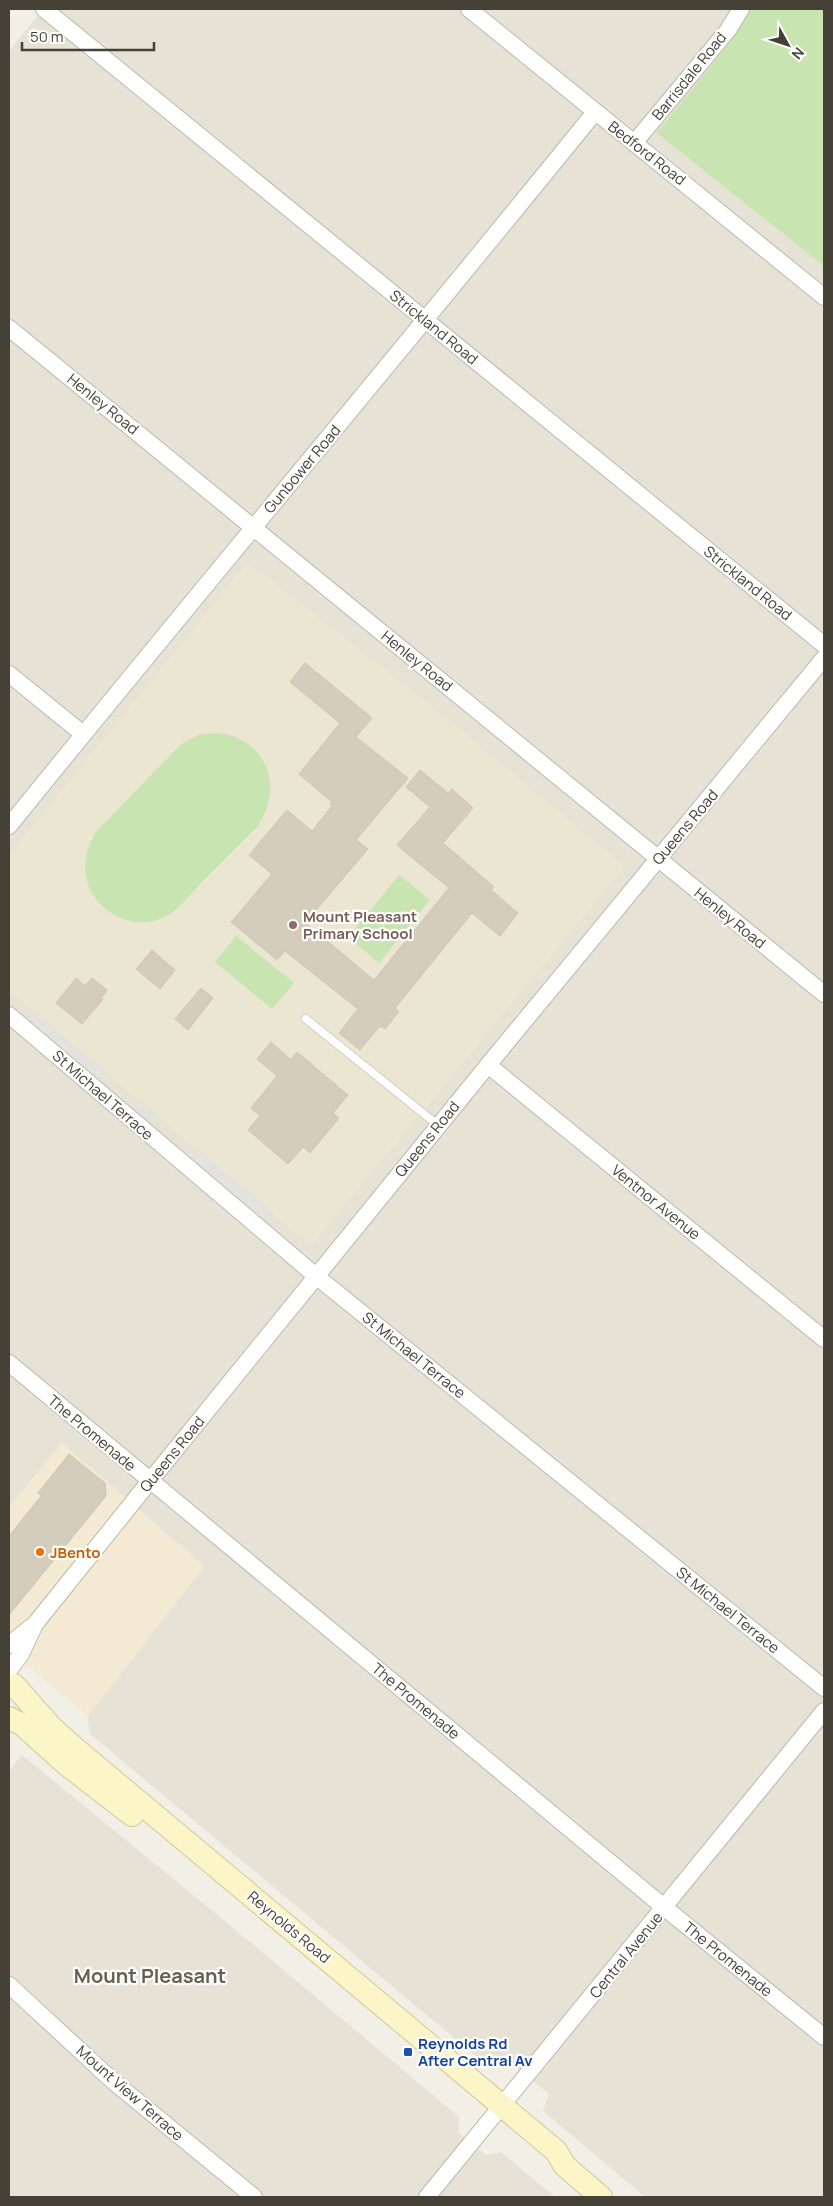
<svg xmlns="http://www.w3.org/2000/svg" width="833" height="2206" font-family="Manrope,sans-serif">
<style>
.residential{fill:#e6e2d5}
.commercial{fill:#f4e9d2}
.education{fill:#ebe6d1}
.green{fill:#c8e5b1}
.parking{fill:#e4e2de}
.building{fill:#d4cdbc;stroke:#cec5b0}
.lines{fill:none;stroke-linecap:round;stroke-linejoin:round}
.lane-casing{stroke:#bdb9a9;stroke-width:9}
.street-casing{stroke:#bdb9a9;stroke-width:18}
.secondary-casing{stroke:#d1c798;stroke-width:24}
.lane{stroke:#fff;stroke-width:8}
.street{stroke:#fff;stroke-width:16}
.secondary{stroke:#fcf5c7;stroke-width:22}
.education-dot{fill:#8d6e63;stroke:#fff;stroke-width:2}
.food-dot{fill:#e8710a;stroke:#fff;stroke-width:2}
.transit-dot{fill:#1a4fb4;stroke:#fff;stroke-width:2}
.labels{text-anchor:middle;dominant-baseline:central;stroke-width:4.5;stroke-linejoin:round;paint-order:stroke}
.street-label{font-size:15px;fill:#454136;stroke:#fff}
.education-label{font-size:15px;font-weight:bold;fill:#785e54;stroke:#fff;text-anchor:start}
.food-label{font-size:15px;font-weight:bold;fill:#c56008;stroke:#fff;text-anchor:start}
.transit-label{font-size:15px;font-weight:bold;fill:#164399;stroke:#fff;text-anchor:start}
.district-label{font-size:20px;font-weight:bold;fill:#67604d;stroke:#fff}
</style>
<rect width="100%" height="100%" fill="#f2f0e6"/>
<g class="residential">
<path d="M 43,9 L 824,9 L 824,2197 L 645,2197 L 543,2111 L 549,2094 L 506,2059 L 484,2063 L 89,1733 L 88,1716 L 204,1566 L 62,1443 L 9,1507 L 9,51 Z"/>
<path d="M 22,1755 L 231,1926 L 459,2117 L 459,2133 L 486,2155 L 501,2152 L 555,2197 L 9,2197 L 9,1771 Z"/>
</g>
<path class="commercial" d="M 62,1443 L 204,1567 L 88,1716 L 9,1650 L 9,1507 Z"/>
<path class="education" d="M 248,562 L 434,708 L 625,867 L 311,1246 L 9,990 L 9,855 Z"/>
<g class="green">
<path d="M 749,9 L 824,9 L 824,266 L 657,133 L 731,41 Z"/>
<path d="M 219,733 C 268,739 284,789 257,827 C 238,846 219,865 200,884 C 190,895 180,908 167,916 C 141,930 108,919 93,895 C 81,875 84,853 95,833 L 181,744 L 200,734 Z"/>
<path d="M 399,875 L 430,900 L 379,963 L 348,937 Z"/>
<path d="M 236,936 L 294,983 L 272,1009 L 215,962 Z"/>
</g>
<g class="parking">
<path d="M 37,1014 L 105,1071 L 83,1078 L 14,1019 Z"/>
<path d="M 142,1102 L 157,1115 L 139,1126 L 119,1109 Z"/>
<path d="M 200,1151 L 275,1214 L 254,1223 L 182,1160 Z"/>
</g>
<g class="building">
<path d="M 305,663 L 372,718 L 356,737 L 408,778 L 356,840 L 368,849 L 311,916 L 313,917 L 307,924 L 374,980 L 449,888 L 397,845 L 430,807 L 406,787 L 420,770 L 448,793 L 452,789 L 473,808 L 443,843 L 494,887 L 491,890 L 518,913 L 500,936 L 472,913 L 395,1008 L 399,1012 L 385,1029 L 380,1026 L 360,1050 L 339,1033 L 358,1009 L 285,951 L 277,960 L 231,922 L 272,874 L 249,855 L 287,810 L 312,831 L 332,806 L 330,804 L 332,802 L 299,774 L 340,723 L 290,682 Z"/>
<path d="M 152,950 L 175,970 L 160,989 L 136,969 Z"/>
<path d="M 76,978 L 85,986 L 92,978 L 107,990 L 101,998 L 103,999 L 82,1024 L 56,1003 Z"/>
<path d="M 201,988 L 213,998 L 188,1030 L 175,1019 Z"/>
<path d="M 271,1042 L 291,1060 L 297,1052 L 348,1095 L 333,1113 L 339,1118 L 310,1153 L 303,1147 L 288,1164 L 248,1130 L 260,1116 L 251,1108 L 277,1076 L 257,1059 Z"/>
<path d="M 69,1454 L 105,1483 L 106,1496 L 9,1615 L 9,1536 L 41,1496 L 38,1493 Z"/>
</g>
<g class="lines">
<g class="lane-casing">
<path id="lane" d="M 306,1019 L 439,1126"/>
</g>
<g class="street-casing">
<g id="street">
<path d="M 44,9 L 824,645"/>
<path d="M 469,9 L 824,297"/>
<path d="M 635,142 L 728,30 L 741,9"/>
<path d="M 9,328 L 824,994"/>
<path d="M 9,674 L 83,734"/>
<path d="M 9,826 C 202,587 401,352 595,112"/>
<path d="M 9,1015 L 316,1276 L 824,1688"/>
<path d="M 488,1065 L 824,1339"/>
<path d="M 9,1363 L 665,1908 L 824,2037"/>
<path d="M 9,1645 L 31,1627"/>
<path d="M 10,1669 L 21,1654 L 35,1624 L 150,1481 L 488,1065 L 824,658"/>
<path d="M 9,1985 L 114,2082 L 254,2197"/>
<path d="M 427,2197 L 824,1711"/>
</g>
</g>
<g class="secondary-casing">
<g id="secondary">
<path d="M 14,1685 L 52,1728 L 78,1751 L 556,2151 L 565,2166 L 601,2197"/>
<path d="M 9,1718 L 23,1725 L 66,1764 L 132,1815"/>
</g>
</g>
<use href="#lane" class="lane"/>
<use href="#street" class="street"/>
<use href="#secondary" class="secondary"/>
</g>
<circle class="education-dot" cx="293" cy="925" r="5"/>
<circle class="food-dot" cx="40" cy="1552" r="5"/>
<rect class="transit-dot" x="403" y="2047" width="10" height="10" rx="2.5"/>
<g class="labels">
<g class="street-label">
<text transform="translate(689 76) rotate(-51)">Barrisdale Road</text>
<text transform="translate(647 153) rotate(38)">Bedford Road</text>
<text transform="translate(434 327) rotate(39)">Strickland Road</text>
<text transform="translate(103 404) rotate(39)">Henley Road</text>
<text transform="translate(302 469) rotate(-50)">Gunbower Road</text>
<text transform="translate(748 583) rotate(39)">Strickland Road</text>
<text transform="translate(417 661) rotate(39)">Henley Road</text>
<text transform="translate(685 827) rotate(-50)">Queens Road</text>
<text transform="translate(730 918) rotate(39)">Henley Road</text>
<text transform="translate(103 1095) rotate(41)">St Michael Terrace</text>
<text transform="translate(427 1139) rotate(-51)">Queens Road</text>
<text transform="translate(656 1202) rotate(39)">Ventnor Avenue</text>
<text transform="translate(414 1355) rotate(39)">St Michael Terrace</text>
<text transform="translate(92 1433) rotate(40)">The Promenade</text>
<text transform="translate(172 1454) rotate(-51)">Queens Road</text>
<text transform="translate(728 1610) rotate(39)">St Michael Terrace</text>
<text transform="translate(416 1701) rotate(40)">The Promenade</text>
<text transform="translate(289 1927) rotate(40)">Reynolds Road</text>
<text transform="translate(626 1955) rotate(-51)">Central Avenue</text>
<text transform="translate(728 1959) rotate(39)">The Promenade</text>
<text transform="translate(130 2093) rotate(41)">Mount View Terrace</text>
</g>
<g class="education-label">
<text x="303" y="916">Mount Pleasant<tspan x="303" dy="17">Primary School</tspan></text>
</g>
<g class="food-label">
<text x="50" y="1552">JBento</text>
</g>
<g class="transit-label">
<text x="418" y="2043">Reynolds Rd<tspan x="418" dy="17">After Central Av</tspan></text>
</g>
<g class="district-label">
<text x="150" y="1975">Mount Pleasant</text>
</g>
</g>
<rect width="833" height="2206" fill="none" stroke="#454136" stroke-width="20"/>
<g transform="translate(788 45) rotate(130)" stroke="#ffffff" stroke-width="4" paint-order="stroke">
<path d="M0-4L9 19L0 12L-9 19Z" fill="#454136"/>
<text y="-8" font-size="14" font-weight="bold" text-anchor="middle" fill="#454136">N</text>
</g>
<path d="M22 42v8h132v-8" fill="none" stroke="#454136" stroke-width="2.5"/>
<text x="30" y="42" font-size="15" fill="#454136" stroke="#ffffff" stroke-width="4" paint-order="stroke">50 m</text>
</svg>
